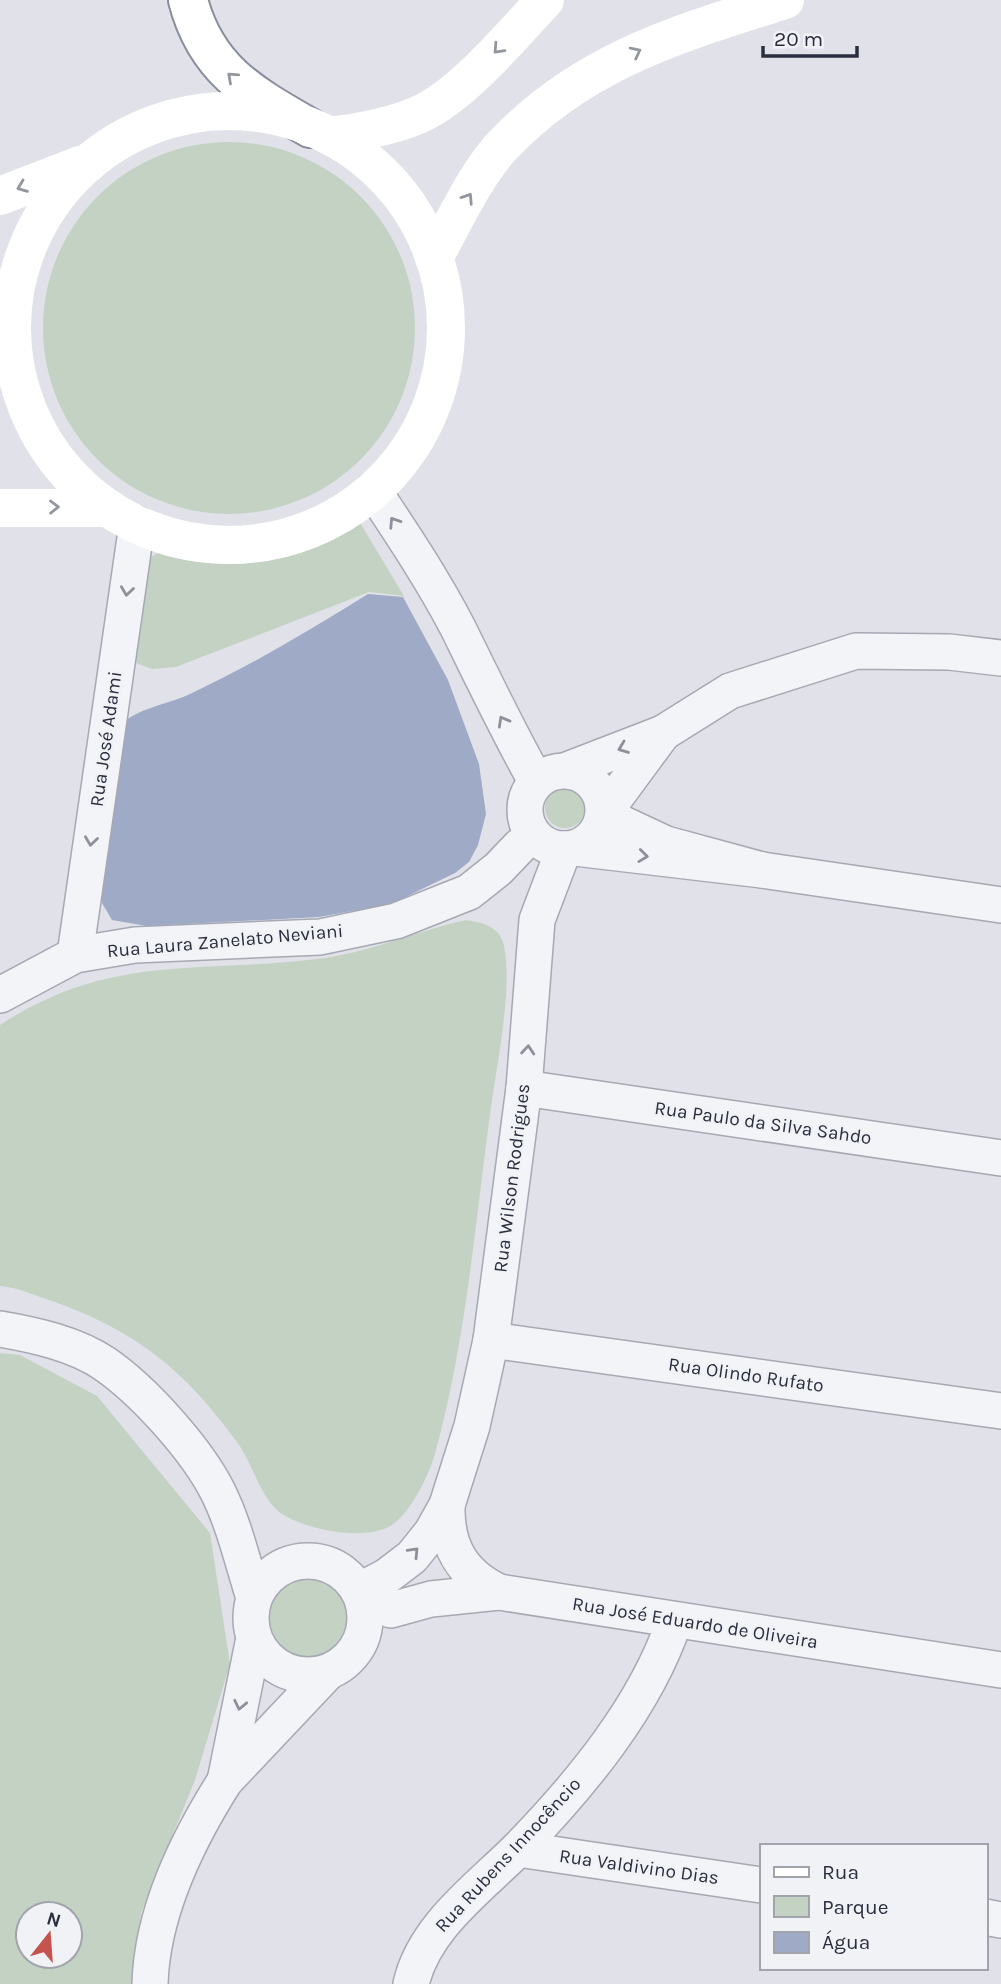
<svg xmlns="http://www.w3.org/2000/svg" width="1001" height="1984" font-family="Karla,sans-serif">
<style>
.green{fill:#c3d2c2;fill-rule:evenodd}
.water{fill:#9eaac6}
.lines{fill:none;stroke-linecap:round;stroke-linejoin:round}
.street-casing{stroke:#a6a8b3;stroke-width:38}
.highway-casing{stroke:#898d9e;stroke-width:42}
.street{stroke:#f3f4f7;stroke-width:35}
.secondary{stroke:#fff;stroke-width:38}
.highway{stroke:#fff;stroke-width:38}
.oneway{stroke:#94969f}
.oneway2{stroke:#8e919b}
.labels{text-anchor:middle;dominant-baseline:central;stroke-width:5;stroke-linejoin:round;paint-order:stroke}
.street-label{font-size:19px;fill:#2a2e3f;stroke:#f0f2f6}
</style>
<rect width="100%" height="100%" fill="#e1e2e9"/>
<g class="green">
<circle cx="229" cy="328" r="186"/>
<path d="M 356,516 L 404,596 L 369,592 L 176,667 L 152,669 L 136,663 L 151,557 L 167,548 C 249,552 281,553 356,516 Z"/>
<circle cx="565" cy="808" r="20"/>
<path d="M 466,920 C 480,922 498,926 503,942 C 514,982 497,1064 491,1107 C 475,1223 466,1344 434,1457 C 428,1477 410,1513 392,1525 C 366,1542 302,1530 278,1511 C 259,1494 252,1462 237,1442 C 184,1369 135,1330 49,1300 C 33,1295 17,1287 0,1286 L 0,1025 C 111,953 196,974 317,959 C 369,953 416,931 466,920 Z"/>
<path d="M 0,1353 L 20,1355 L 97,1396 L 210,1533 L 230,1664 L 195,1780 L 141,1913 L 133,1984 L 0,1984 ZM 28,1914 L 70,1914 L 70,1956 L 28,1956 Z"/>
<circle cx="309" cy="1618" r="49"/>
</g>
<path class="water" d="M 368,594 L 403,597 L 448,680 L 479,764 L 486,814 L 478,845 L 469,862 L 455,873 L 391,904 L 319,917 L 147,926 L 112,920 L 102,903 L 102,873 L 125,721 C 143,707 169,704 190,694 C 252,665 310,630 368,594 Z"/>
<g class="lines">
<g class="street-casing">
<g id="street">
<path d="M 373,490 C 403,535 433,580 458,628 C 483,679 508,731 536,781"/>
<path d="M 663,733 L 730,691 L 856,651 L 949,652 L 1001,658"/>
<path d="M 567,770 L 663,733 L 604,813"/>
<circle cx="564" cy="810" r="39"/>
<path d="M 575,848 L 762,870 L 666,844 L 604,815"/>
<path d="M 762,870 L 1001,905"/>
<path d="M 75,955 L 137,524"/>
<path d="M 0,995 L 75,955 L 135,945 L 320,937 L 396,921 L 469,892 L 498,869 L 520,846"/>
<path d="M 524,1088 L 1001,1158"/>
<path d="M 0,1329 C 35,1335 76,1344 105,1364 C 144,1391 197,1450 218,1492 C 234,1524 243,1563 254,1598"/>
<path d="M 491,1340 L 1001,1411"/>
<path d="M 447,1505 C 446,1546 461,1574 499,1592"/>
<circle cx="308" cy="1618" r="57"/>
<path d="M 359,1591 L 387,1576 L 412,1557 L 432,1532 L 447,1505 L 472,1426 L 491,1340 L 524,1088 L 537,920 L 564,849"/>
<path d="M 391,1610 L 431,1599 L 499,1592 L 1001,1670"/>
<path d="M 254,1638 L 225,1781 L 327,1673"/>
<path d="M 518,1849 L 761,1885"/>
<path d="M 985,1917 L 1001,1920"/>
<path d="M 150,1984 C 152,1912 187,1841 225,1781"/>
<path d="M 411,1984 C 424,1927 479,1888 519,1848 C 581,1784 645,1707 674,1622"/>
</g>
</g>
<g class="highway-casing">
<path id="highway" d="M 188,0 C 206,70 251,94 310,128"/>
</g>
<use href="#street" class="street"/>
<g class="secondary">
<circle cx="229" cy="328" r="217"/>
<path d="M 329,136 C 359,132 390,127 418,115 C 462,96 512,35 545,0"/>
<path d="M 0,196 L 80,165"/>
<path d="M 434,258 C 454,222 476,173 504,144 C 585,60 678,34 785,0"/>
<path d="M 0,508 L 108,508"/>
</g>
<use href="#highway" class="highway"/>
</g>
<defs><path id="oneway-chevron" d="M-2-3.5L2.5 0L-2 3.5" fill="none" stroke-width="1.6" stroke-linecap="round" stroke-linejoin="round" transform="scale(1.75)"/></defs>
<g class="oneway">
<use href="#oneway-chevron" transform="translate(498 49) rotate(133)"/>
<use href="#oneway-chevron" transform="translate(636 52) rotate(-27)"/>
<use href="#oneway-chevron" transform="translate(232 77) rotate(-138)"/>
<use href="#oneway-chevron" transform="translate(22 187) rotate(159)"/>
<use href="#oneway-chevron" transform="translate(468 198) rotate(-57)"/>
<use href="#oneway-chevron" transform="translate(54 507) rotate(-1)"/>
</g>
<g class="oneway2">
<use href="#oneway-chevron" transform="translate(394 522) rotate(-123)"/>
<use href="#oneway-chevron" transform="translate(127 591) rotate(98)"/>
<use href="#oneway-chevron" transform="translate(503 721) rotate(-119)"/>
<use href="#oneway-chevron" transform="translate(623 748) rotate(159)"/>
<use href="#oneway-chevron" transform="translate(91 841) rotate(98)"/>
<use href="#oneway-chevron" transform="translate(643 856) rotate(7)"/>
<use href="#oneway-chevron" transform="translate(528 1050) rotate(-85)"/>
<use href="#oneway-chevron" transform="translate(414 1552) rotate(-46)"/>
<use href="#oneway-chevron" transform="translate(240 1705) rotate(102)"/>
</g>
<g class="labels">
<g class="street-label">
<text transform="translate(106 739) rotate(-82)">Rua José Adami</text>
<text transform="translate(225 941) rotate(-5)">Rua Laura Zanelato Neviani</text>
<text transform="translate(763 1123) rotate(8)">Rua Paulo da Silva Sahdo</text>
<text transform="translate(512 1178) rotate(-83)">Rua Wilson Rodrigues</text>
<text transform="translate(746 1375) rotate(8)">Rua Olindo Rufato</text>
<text transform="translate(695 1623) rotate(9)">Rua José Eduardo de Oliveira</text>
<text transform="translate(508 1855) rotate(-47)">Rua Rubens Innocêncio</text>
<text transform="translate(639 1867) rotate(8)">Rua Valdivino Dias</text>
</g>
</g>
<rect x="760" y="1844" width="228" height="126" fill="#f0f2f6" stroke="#a1a4ad" stroke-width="2"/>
<rect x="774" y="1867" width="35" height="10" fill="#ffffff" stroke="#a1a4ad" stroke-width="2"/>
<text x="822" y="1879" font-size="21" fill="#2a2e3f">Rua</text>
<rect x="774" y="1896" width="35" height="21" fill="#c3d2c2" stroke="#a1a4ad" stroke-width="2"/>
<text x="822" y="1914" font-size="21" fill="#2a2e3f">Parque</text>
<rect x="774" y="1932" width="35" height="21" fill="#9eaac6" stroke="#a1a4ad" stroke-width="2"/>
<text x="822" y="1949" font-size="21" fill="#2a2e3f">Água</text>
<g transform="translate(49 1935) rotate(17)"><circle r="33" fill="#f0f2f6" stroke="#a1a4ad" stroke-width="2"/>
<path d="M0-5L12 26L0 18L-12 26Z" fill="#c5544e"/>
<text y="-10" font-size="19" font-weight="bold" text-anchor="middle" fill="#2a2e3f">N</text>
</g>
<path d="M763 46v10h94v-10" fill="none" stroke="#2a2e3f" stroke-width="3.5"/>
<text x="774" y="46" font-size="21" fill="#2a2e3f" stroke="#f0f2f6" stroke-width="5" paint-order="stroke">20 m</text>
</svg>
